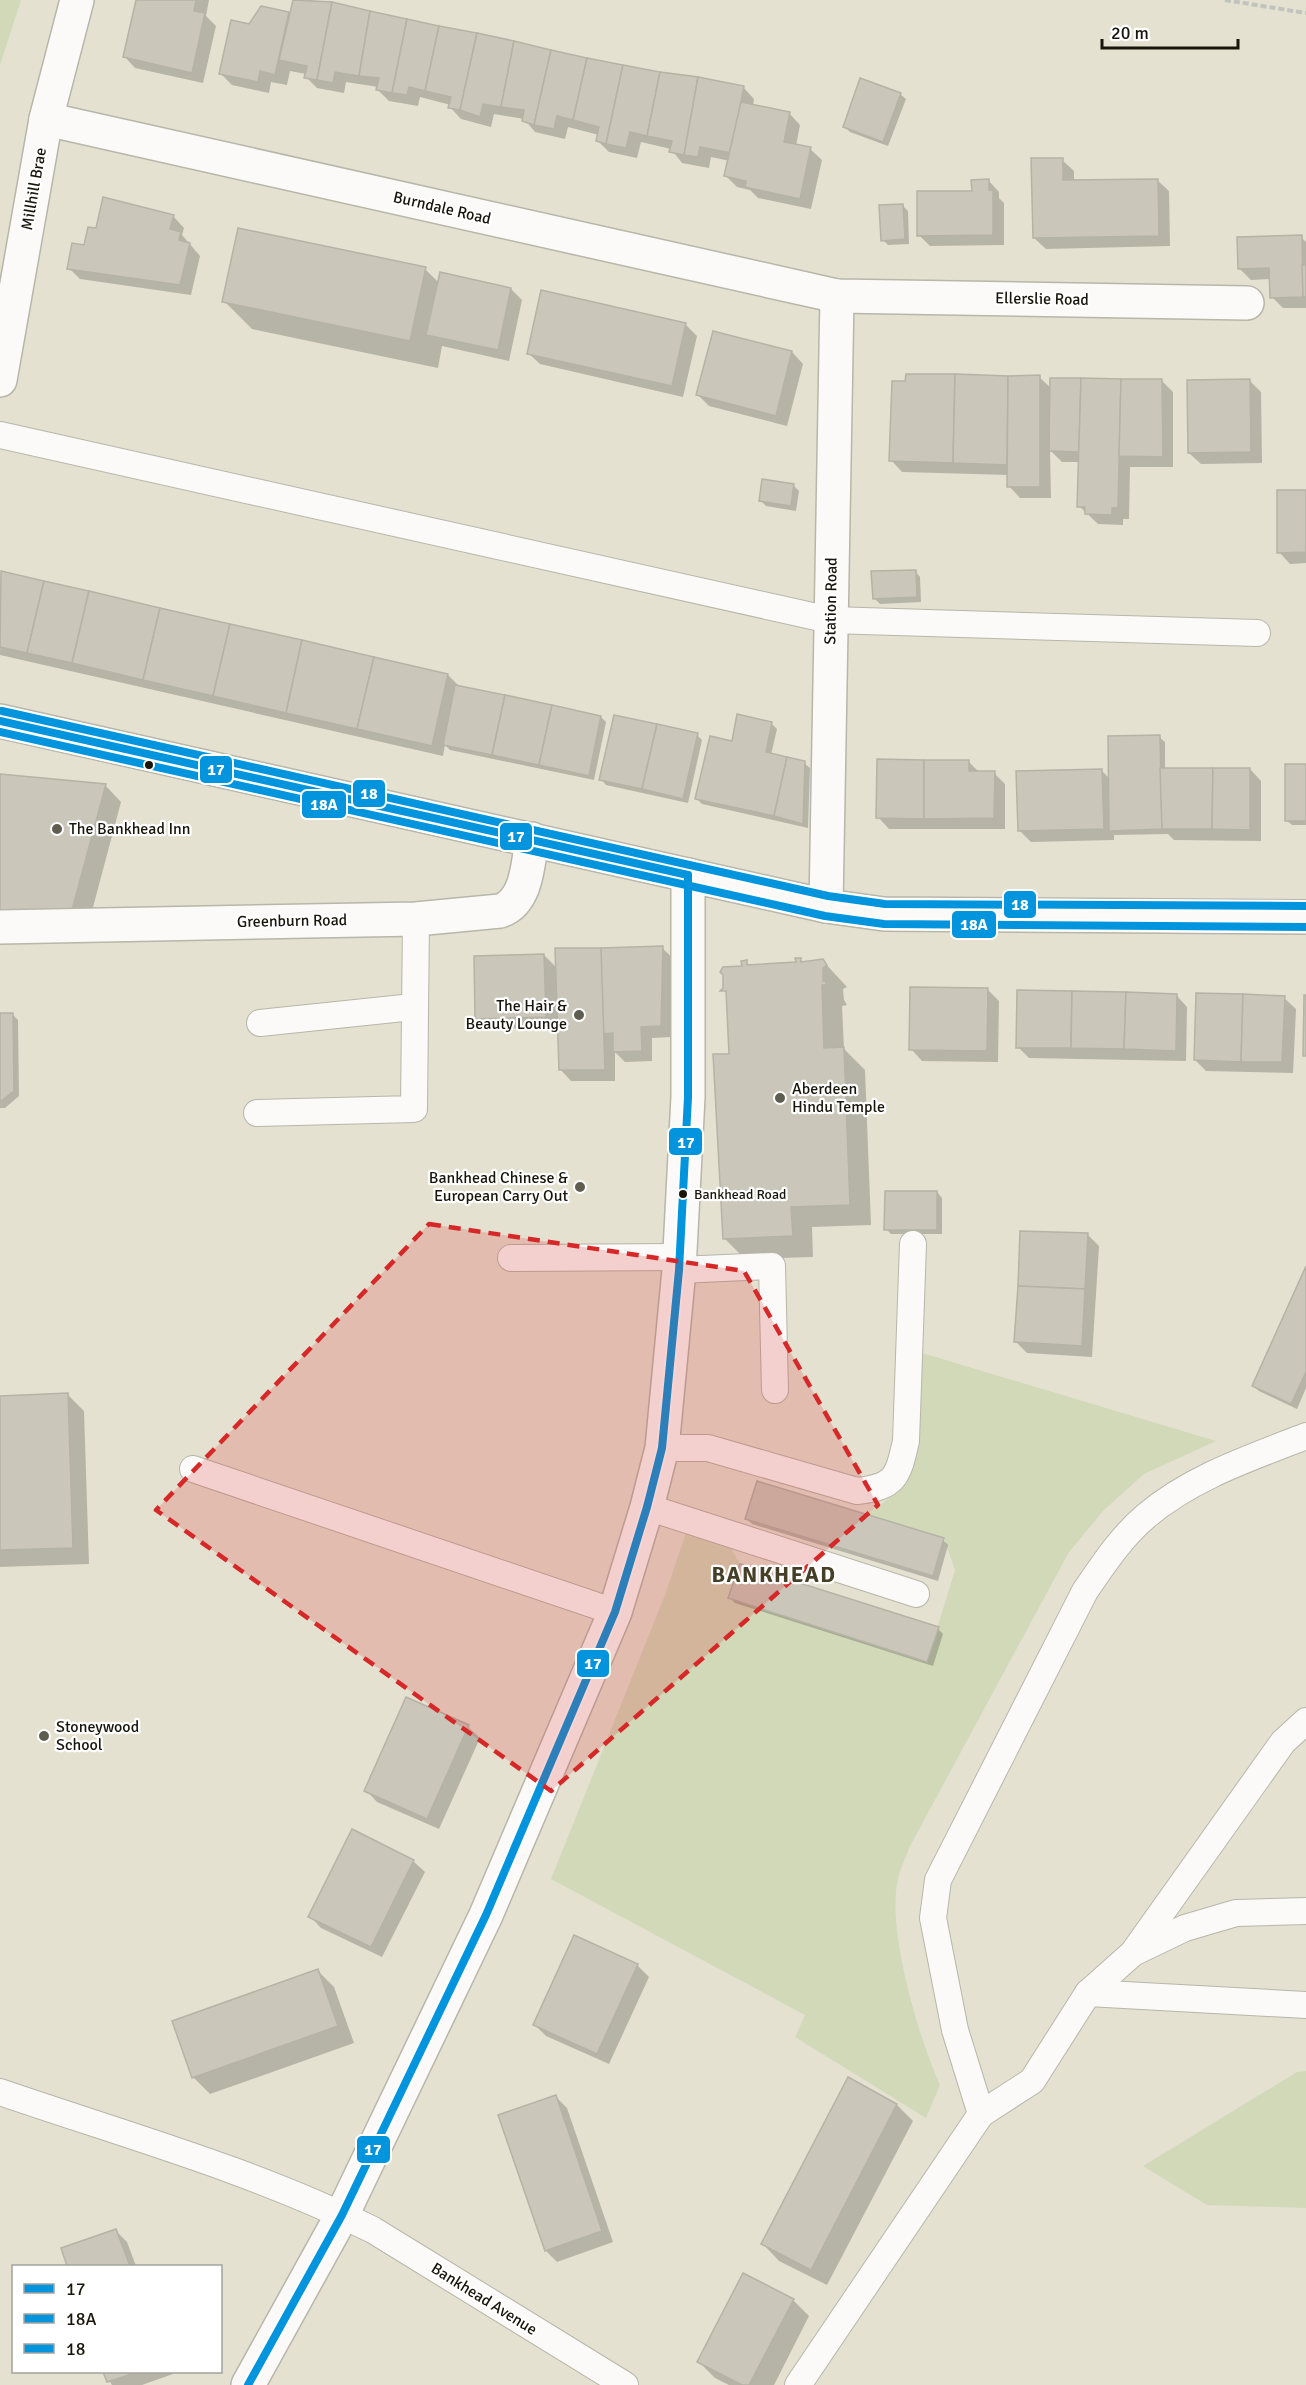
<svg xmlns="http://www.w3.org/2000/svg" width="1306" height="2385" font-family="Signika,sans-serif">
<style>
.green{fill:#d2d9b9}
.shadow{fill:#0003}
.building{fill:#cac7ba;stroke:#b5b2a6;stroke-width:1.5}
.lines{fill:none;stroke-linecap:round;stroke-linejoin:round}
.service-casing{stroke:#b8b6a9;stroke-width:28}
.minor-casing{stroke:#b8b6a9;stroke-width:36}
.tertiary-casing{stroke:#b8b6a9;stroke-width:36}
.path{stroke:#c3c3bd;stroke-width:4;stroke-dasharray:6 3;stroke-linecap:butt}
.service{stroke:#fbfaf8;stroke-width:26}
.minor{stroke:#fbfaf8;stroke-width:33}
.tertiary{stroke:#fbfaf8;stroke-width:33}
.bus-1-casing{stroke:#fff;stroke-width:12}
.bus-2-casing{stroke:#fff;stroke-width:12}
.bus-3-casing{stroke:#fff;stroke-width:12}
.bus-1{stroke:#0295dd;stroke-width:8}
.bus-2{stroke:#0295dd;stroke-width:8}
.bus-3{stroke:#0295dd;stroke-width:8}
.marked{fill:#d62828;fill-opacity:0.2;stroke:#d62828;stroke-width:4.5;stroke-dasharray:12 8;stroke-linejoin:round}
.bus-dot{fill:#18160b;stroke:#fff;stroke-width:2}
.poi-dot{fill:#5f5d50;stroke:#fff;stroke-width:2}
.labels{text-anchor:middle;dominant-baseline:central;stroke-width:4.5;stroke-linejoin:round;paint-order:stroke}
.bus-label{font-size:14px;fill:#18160b;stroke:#fff;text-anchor:start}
.street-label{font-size:16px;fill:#18160b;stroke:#fff}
.poi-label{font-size:16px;fill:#18160b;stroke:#fff;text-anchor:start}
.district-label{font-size:22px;font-weight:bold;letter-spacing:1.5px;fill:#453f27;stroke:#fff}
.line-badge{stroke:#fff;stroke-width:2}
.badge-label{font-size:16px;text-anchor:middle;font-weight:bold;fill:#fff}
</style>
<rect width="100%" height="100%" fill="#e4e1d1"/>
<g class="green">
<path d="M 0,0 L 21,0 L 0,65 Z"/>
<path d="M 919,1352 L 1216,1441 L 1144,1474 L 1104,1510 L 1069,1552 L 909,1848 C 906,1858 900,1868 898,1879 C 886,1929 919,2038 940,2085 L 926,2118 L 795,2037 L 805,2015 L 551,1879 L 665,1595 L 686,1533 L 693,1529 L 726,1540 L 740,1564 L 729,1599 L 927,1661 L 955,1570 L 944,1539 L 866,1515 C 880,1504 900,1493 909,1478 C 922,1452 918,1383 919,1352 Z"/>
<path d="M 1306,2071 L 1306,2208 L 1207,2205 L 1143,2166 L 1297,2072 Z"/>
</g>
<g class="shadow">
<path d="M 138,0 L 209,0 L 206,16 L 216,26 L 203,83 L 135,68 L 124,56 Z"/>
<path d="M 294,0 L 310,0 L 660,74 L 743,87 L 754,99 L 753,106 L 789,113 L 800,125 L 796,146 L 810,149 L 822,160 L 811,209 L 758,198 L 750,190 L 737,187 L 726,176 L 730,161 L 711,157 L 709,168 L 682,163 L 671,149 L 641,142 L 637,158 L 609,152 L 598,141 L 599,135 L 568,127 L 565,139 L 535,132 L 524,119 L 494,114 L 491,127 L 461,119 L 450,107 L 451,105 L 420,97 L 418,106 L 389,101 L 378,90 L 378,87 L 346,82 L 344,93 L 317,88 L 306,77 L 306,74 L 290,71 L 287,85 L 271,82 L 269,93 L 232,85 L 221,74 L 261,7 L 291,14 Z"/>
<path d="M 900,94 L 906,99 L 888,146 L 850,132 L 844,126 Z"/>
<path d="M 1062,160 L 1074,171 L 1074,181 L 1157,180 L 1169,191 L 1170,246 L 1046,249 L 1034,238 Z"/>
<path d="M 988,180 L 999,192 L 999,198 L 1004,203 L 1004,245 L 930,246 L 919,235 Z"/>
<path d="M 902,205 L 908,211 L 909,244 L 888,245 L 883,240 Z"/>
<path d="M 173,216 L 184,228 L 182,235 L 200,256 L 191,295 L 80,279 L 69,268 L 86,247 Z"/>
<path d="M 1301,237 L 1306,242 L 1306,308 L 1283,308 L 1272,297 L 1271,279 L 1251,280 L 1239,268 Z"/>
<path d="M 425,269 L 439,283 L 511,289 L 522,300 L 509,361 L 442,346 L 438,368 L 252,329 L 224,301 Z"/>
<path d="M 686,325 L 697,336 L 683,397 L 540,364 L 528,353 Z"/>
<path d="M 792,352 L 803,364 L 787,426 L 709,406 L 698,395 Z"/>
<path d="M 907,375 L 1039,377 L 1052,389 L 1161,380 L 1173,392 L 1173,467 L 1130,467 L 1129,519 L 1123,519 L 1123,525 L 1098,524 L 1079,506 L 1080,462 L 1062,462 L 1050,450 L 1051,498 L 1020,498 L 1009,486 L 1009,475 L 902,472 L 891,460 Z"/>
<path d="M 1250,381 L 1261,392 L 1262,463 L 1201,464 L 1189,453 Z"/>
<path d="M 793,485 L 799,491 L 796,511 L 766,506 L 761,501 Z"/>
<path d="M 1306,491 L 1306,563 L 1290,564 L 1279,552 Z"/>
<path d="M 915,571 L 920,577 L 921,602 L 880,604 L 874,598 Z"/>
<path d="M 2,573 L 448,675 L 459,686 L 601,717 L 606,722 L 594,780 L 450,750 L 445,745 L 443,756 L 0,655 Z"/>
<path d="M 771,723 L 777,729 L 771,755 L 804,763 L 810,768 L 808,828 L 702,804 L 697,799 L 733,743 Z"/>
<path d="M 697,735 L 702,740 L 688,803 L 606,785 L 601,779 Z"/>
<path d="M 1159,737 L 1165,742 L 1165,769 L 1250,769 L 1261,781 L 1261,841 L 1174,840 L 1168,834 L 1114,835 L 1114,840 L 1031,842 L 1020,831 L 1101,770 L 1110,779 Z"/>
<path d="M 968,761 L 980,773 L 994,773 L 1005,784 L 1005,829 L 889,829 L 878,817 Z"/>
<path d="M 1306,766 L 1306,825 L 1292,825 L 1286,820 Z"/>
<path d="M 0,776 L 105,785 L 121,802 L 88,926 L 0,926 Z"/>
<path d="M 662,948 L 674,959 L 671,1037 L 652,1038 L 652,1061 L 625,1062 L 615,1052 L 615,1081 L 571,1081 L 560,1069 L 559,1027 L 488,1029 L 477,1018 L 544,955 L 557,968 Z"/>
<path d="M 800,960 L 804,963 L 822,960 L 847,987 L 843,989 L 844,1000 L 847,1005 L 842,1006 L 844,1049 L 865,1070 L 871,1225 L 812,1227 L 813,1257 L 745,1259 L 724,1238 L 714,1056 L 730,1055 L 728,993 L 725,990 L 746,962 L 751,967 L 798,964 Z"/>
<path d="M 988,990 L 999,1001 L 998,1062 L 922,1061 L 911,1049 Z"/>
<path d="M 1176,995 L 1187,1007 L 1186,1061 L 1029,1058 L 1018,1047 Z"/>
<path d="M 1284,998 L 1296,1009 L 1293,1073 L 1206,1071 L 1195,1060 Z"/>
<path d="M 0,1015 L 13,1015 L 18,1020 L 19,1096 L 5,1108 L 0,1108 Z"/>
<path d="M 937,1192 L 942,1198 L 942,1234 L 891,1234 L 886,1229 Z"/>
<path d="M 1087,1234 L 1099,1246 L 1092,1357 L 1027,1353 L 1016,1342 Z"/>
<path d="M 1306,1273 L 1306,1388 L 1297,1409 L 1259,1391 L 1253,1386 Z"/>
<path d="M 68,1395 L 84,1411 L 89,1564 L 0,1567 L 0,1397 Z"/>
<path d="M 747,1519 L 943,1540 L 948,1545 L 938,1581 L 752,1524 Z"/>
<path d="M 730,1598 L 938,1629 L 943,1634 L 933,1666 L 735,1603 Z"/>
<path d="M 407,1699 L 468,1727 L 480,1738 L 439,1829 L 377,1802 L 366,1790 Z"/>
<path d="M 413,1861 L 425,1872 L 382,1957 L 321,1928 L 310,1916 Z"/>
<path d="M 575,1937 L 637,1965 L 649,1977 L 609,2064 L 546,2036 L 535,2025 Z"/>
<path d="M 318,1971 L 334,1987 L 354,2043 L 210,2094 L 193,2077 Z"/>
<path d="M 556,2097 L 567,2108 L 613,2242 L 557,2262 L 546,2251 L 500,2116 Z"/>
<path d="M 897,2105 L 913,2121 L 827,2285 L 779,2261 L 763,2244 Z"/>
<path d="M 116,2231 L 127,2242 L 136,2266 L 69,2266 L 63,2249 Z"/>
<path d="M 793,2300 L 809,2316 L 774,2385 L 729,2385 L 715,2378 L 699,2362 Z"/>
<path d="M 105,2372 L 172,2372 L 173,2374 L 142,2385 L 112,2385 Z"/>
</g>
<g class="building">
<path d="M 136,0 L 196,0 L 194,11 L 205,13 L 192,73 L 123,57 Z"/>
<path d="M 293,0 L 332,2 L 317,80 L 304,78 L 307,66 L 279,60 Z"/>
<path d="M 332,2 L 370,11 L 359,76 L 335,72 L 333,83 L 317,80 Z"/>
<path d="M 261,6 L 289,12 L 275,75 L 260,71 L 258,82 L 219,74 L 231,20 L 249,24 Z"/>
<path d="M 370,11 L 407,19 L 392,93 L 376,90 L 379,78 L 359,76 Z"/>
<path d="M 407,19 L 439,26 L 425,91 L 409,87 L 407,95 L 392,93 Z"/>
<path d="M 439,26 L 477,33 L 460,110 L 448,108 L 451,97 L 425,91 Z"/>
<path d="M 477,33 L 514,41 L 501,107 L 483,104 L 480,117 L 460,110 Z"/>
<path d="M 514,41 L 551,50 L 534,125 L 522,121 L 524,110 L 501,107 Z"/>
<path d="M 551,50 L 587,58 L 573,120 L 557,116 L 554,129 L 534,125 Z"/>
<path d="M 587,58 L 623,65 L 606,144 L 596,141 L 599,127 L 573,120 Z"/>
<path d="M 623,65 L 660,72 L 647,136 L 630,132 L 626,148 L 606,144 Z"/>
<path d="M 660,72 L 698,77 L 684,155 L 669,152 L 672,141 L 647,136 Z"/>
<path d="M 698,77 L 744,86 L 731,153 L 700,147 L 698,157 L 684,155 Z"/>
<path d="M 860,78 L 901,93 L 883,142 L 843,127 Z"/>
<path d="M 741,102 L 790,112 L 784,142 L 811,147 L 800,199 L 745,187 L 746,181 L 724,176 Z"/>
<path d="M 1031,158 L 1063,158 L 1063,180 L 1158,179 L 1159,236 L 1033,238 Z"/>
<path d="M 989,179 L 989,190 L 993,190 L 993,235 L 917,236 L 917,191 L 972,191 L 971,180 Z"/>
<path d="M 103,197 L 174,215 L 170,229 L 181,232 L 179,240 L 190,243 L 180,285 L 67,269 L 72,243 L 84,245 L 88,227 L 96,228 Z"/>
<path d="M 903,204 L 905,239 L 881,241 L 879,205 Z"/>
<path d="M 238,228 L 426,267 L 410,341 L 222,302 Z"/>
<path d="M 1302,235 L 1303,297 L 1270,298 L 1269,268 L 1238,269 L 1237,237 Z"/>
<path d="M 1302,265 L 1306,265 L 1306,297 L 1303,297 Z"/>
<path d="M 440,272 L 511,288 L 498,350 L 426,335 Z"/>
<path d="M 541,290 L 686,323 L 672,386 L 527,354 Z"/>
<path d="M 713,331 L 792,351 L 776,416 L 696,395 Z"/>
<path d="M 906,374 L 955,374 L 953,463 L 889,461 L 892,381 L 905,381 Z"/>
<path d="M 955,374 L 1008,376 L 1007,465 L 953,463 Z"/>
<path d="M 1040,375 L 1040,487 L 1007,487 L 1008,376 Z"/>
<path d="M 1050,378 L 1081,378 L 1079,452 L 1049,451 Z"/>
<path d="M 1081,378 L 1121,379 L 1118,508 L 1112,508 L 1112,515 L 1085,514 L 1085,507 L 1077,507 Z"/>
<path d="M 1121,379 L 1162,379 L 1163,457 L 1119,456 Z"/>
<path d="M 1250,379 L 1251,452 L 1188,453 L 1187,380 Z"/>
<path d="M 762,479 L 794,484 L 791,506 L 759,501 Z"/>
<path d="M 1277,490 L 1306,490 L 1306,552 L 1277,553 Z"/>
<path d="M 916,570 L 917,597 L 873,599 L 871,571 Z"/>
<path d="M 1,571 L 44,581 L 27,653 L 0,647 Z"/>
<path d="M 44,581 L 89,591 L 72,663 L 27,653 Z"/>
<path d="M 89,591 L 160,608 L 143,680 L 72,663 Z"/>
<path d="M 160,608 L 230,624 L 213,696 L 143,680 Z"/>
<path d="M 230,624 L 302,640 L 286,713 L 213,696 Z"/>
<path d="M 302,640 L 374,657 L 357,729 L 286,713 Z"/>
<path d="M 374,657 L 448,674 L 432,746 L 357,729 Z"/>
<path d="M 455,685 L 505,695 L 492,755 L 443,745 Z"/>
<path d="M 505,695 L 552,705 L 539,765 L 492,755 Z"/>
<path d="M 552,705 L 601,716 L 589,776 L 539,765 Z"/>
<path d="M 737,714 L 772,722 L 766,752 L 787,757 L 774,816 L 695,799 L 710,736 L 732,741 Z"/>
<path d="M 614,715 L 657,724 L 642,789 L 599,780 Z"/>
<path d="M 657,724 L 698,733 L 683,799 L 642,789 Z"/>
<path d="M 1160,735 L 1162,829 L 1109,831 L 1108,736 Z"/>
<path d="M 787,757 L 805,761 L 803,824 L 774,816 Z"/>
<path d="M 877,759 L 924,760 L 924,819 L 876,818 Z"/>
<path d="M 924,760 L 969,760 L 969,771 L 995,771 L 994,818 L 924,819 Z"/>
<rect x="1285" y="764" width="21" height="57"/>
<path d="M 1160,768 L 1213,768 L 1212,829 L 1162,829 Z"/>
<path d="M 1213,768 L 1250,768 L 1250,830 L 1212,829 Z"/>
<path d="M 1102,769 L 1104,829 L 1018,831 L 1016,771 Z"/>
<path d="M 0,774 L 106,784 L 72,910 L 0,910 Z"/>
<path d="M 663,946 L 661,1026 L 641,1027 L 642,1051 L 613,1052 L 613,1033 L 601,1034 L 601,948 Z"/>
<path d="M 555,948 L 601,948 L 605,1070 L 559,1070 Z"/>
<path d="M 544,954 L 546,1017 L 475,1019 L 474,956 Z"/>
<path d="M 795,958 L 801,958 L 801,962 L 823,959 L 827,965 L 823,968 L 823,981 L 826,981 L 826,985 L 822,985 L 824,1048 L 844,1047 L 850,1205 L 791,1207 L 793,1236 L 723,1239 L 713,1054 L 729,1054 L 726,991 L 720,991 L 723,988 L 723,975 L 720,972 L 723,967 L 742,966 L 741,961 L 747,960 L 747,965 L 796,962 Z"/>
<path d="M 910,987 L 988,988 L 987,1051 L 909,1050 Z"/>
<path d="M 1017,990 L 1072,991 L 1071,1048 L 1016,1048 Z"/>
<path d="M 1072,991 L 1126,992 L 1124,1049 L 1071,1048 Z"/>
<path d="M 1126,992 L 1177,994 L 1176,1051 L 1124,1049 Z"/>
<path d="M 1196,993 L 1243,994 L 1241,1062 L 1194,1060 Z"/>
<path d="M 1243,994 L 1285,996 L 1282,1062 L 1241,1062 Z"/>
<path d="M 1304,995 L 1306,995 L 1306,1056 L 1303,1056 Z"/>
<path d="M 0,1013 L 13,1013 L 14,1091 L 0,1102 Z"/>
<path d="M 885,1191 L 937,1191 L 937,1230 L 884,1230 Z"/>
<path d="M 1020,1231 L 1088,1233 L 1085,1289 L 1018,1286 Z"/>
<path d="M 1306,1266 L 1306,1372 L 1291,1404 L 1252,1386 Z"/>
<path d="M 1018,1286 L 1085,1289 L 1082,1346 L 1014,1342 Z"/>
<path d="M 68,1393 L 73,1548 L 0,1550 L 0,1396 Z"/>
<path d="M 757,1481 L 944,1538 L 933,1576 L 745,1519 Z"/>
<path d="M 740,1564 L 939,1627 L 927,1662 L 728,1598 Z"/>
<path d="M 406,1697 L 469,1725 L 427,1819 L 364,1791 Z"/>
<path d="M 352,1829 L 414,1860 L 371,1947 L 308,1917 Z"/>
<path d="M 574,1935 L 638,1964 L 597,2054 L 533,2025 Z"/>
<path d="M 318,1969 L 338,2026 L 192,2078 L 172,2021 Z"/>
<path d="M 848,2077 L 897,2104 L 811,2270 L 761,2244 Z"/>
<path d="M 556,2095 L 602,2231 L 545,2251 L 498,2115 Z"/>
<path d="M 116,2229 L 130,2266 L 67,2266 L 61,2248 Z"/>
<path d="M 743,2273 L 794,2299 L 749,2385 L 742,2385 L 697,2362 Z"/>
<path d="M 103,2372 L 138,2372 L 107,2382 Z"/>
</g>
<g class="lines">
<g class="service-casing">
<g id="service">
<path d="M 0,435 L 830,620 L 1257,633"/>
<path d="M 260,1023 L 413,1007"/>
<path d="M 257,1113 L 414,1109 L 416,919"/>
<path d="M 511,1258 L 679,1257"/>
<path d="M 679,1270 L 772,1266 L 775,1390"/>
<path d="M 662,1448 L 708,1448 L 857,1491 C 896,1487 898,1476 906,1441 L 913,1244"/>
<path d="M 193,1469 L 615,1612"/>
<path d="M 647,1507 L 916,1594"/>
<path d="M 1135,1950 L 1283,1742 L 1306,1721"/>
<path d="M 1088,1993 L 1306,2005"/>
<path d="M 0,2092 C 125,2135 255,2171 373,2230 L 625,2385"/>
<path d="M 981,2114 L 1032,2081 L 1088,1993 L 1133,1953 L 1185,1928 L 1236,1913 L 1306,1911"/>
<path d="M 798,2385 L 981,2114 L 955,2030 L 933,1918 L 938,1880 L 1085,1591 C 1103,1565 1121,1537 1146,1516 C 1192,1477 1250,1458 1306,1436"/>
</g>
</g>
<g class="minor-casing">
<g id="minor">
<path d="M 46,119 L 837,296 L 1247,303"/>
<path d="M 0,380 L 46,119 L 77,0"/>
<path d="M 826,906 L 837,296"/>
<path d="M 0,927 L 416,919 L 500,911 C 527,902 528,864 532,839"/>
</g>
</g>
<g class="tertiary-casing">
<g id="tertiary">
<path d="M 0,721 L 826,906 L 884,914 L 1306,917"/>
<path d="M 248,2385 L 342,2215 L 486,1915 L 615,1612 L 647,1507 L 662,1448 L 679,1270 L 688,1097 L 688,875"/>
</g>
</g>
<path class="path" d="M 1225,0 L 1306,13"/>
<use href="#service" class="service"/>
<use href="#minor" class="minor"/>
<use href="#tertiary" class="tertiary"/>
<g class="bus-1-casing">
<g id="bus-1">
<path d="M 0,721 L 688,875"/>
<path d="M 248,2385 L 342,2215 L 486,1915 L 615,1612 L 647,1507 L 662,1448 L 679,1270 L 688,1097 L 688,875"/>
</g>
</g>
<g class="bus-2-casing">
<path id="bus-2" d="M 0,732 L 825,916 L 884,924 L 1306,927"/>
</g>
<g class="bus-3-casing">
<path id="bus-3" d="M 2,711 L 828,896 L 885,904 L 1306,906"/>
</g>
<use href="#bus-1" class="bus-1"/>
<use href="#bus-2" class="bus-2"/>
<use href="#bus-3" class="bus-3"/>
</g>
<path class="marked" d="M 429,1224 L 744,1271 L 878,1505 L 551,1791 L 156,1510 Z"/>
<g class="bus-dot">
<circle cx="149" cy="765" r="5"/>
<circle cx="683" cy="1194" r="5"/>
</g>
<g class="poi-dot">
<circle cx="57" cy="829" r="6"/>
<circle cx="579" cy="1015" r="6"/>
<circle cx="780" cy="1098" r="6"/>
<circle cx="580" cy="1187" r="6"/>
<circle cx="44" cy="1736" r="6"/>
</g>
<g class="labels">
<g class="bus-label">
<text x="694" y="1194">Bankhead Road</text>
</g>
<g class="street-label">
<text transform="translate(34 189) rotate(-80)">Millhill Brae</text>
<text transform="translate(442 208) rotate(13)">Burndale Road</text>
<text transform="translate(1042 299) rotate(1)">Ellerslie Road</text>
<text transform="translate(831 601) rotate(-89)">Station Road</text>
<text transform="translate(292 921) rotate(-1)">Greenburn Road</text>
<text transform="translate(484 2299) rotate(32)">Bankhead Avenue</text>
</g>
<g class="poi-label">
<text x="69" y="829">The Bankhead Inn</text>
<text x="567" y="1006" text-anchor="end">The Hair &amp;<tspan x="567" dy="18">Beauty Lounge</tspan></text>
<text x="792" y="1089">Aberdeen<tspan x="792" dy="18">Hindu Temple</tspan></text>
<text x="568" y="1178" text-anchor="end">Bankhead Chinese &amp;<tspan x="568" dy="18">European Carry Out</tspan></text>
<text x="56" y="1727">Stoneywood<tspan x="56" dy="18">School</tspan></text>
</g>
<g class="district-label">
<text x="774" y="1574">BANKHEAD</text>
</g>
</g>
<g class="line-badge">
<rect x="199" y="755" width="34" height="29" rx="6" fill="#0295dd"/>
<rect x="352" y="779" width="34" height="29" rx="6" fill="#0295dd"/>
<rect x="301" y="790" width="46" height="29" rx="6" fill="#0295dd"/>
<rect x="499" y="822" width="34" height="29" rx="6" fill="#0295dd"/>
<rect x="1003" y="890" width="34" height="29" rx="6" fill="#0295dd"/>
<rect x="951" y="910" width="46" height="29" rx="6" fill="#0295dd"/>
<rect x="668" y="1127" width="35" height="29" rx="6" fill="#0295dd"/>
<rect x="576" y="1649" width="34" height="29" rx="6" fill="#0295dd"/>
<rect x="356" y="2135" width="35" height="29" rx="6" fill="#0295dd"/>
</g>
<g class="badge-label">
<text x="216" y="775">17</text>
<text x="369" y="799">18</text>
<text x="324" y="810">18A</text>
<text x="516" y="842">17</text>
<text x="1020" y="910">18</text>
<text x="974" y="930">18A</text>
<text x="686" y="1148">17</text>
<text x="593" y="1669">17</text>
<text x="373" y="2155">17</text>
</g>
<rect x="12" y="2265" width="210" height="108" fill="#ffffff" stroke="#a3a29d" stroke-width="1.5"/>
<rect x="24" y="2284" width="30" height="9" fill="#0295dd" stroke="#a3a29d" stroke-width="1.5"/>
<text x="66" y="2295" font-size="18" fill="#18160b">17</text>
<rect x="24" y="2314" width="30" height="9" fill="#0295dd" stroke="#a3a29d" stroke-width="1.5"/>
<text x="66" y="2325" font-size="18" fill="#18160b">18A</text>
<rect x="24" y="2344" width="30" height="9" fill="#0295dd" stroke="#a3a29d" stroke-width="1.5"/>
<text x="66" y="2355" font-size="18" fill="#18160b">18</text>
<path d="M1102 39v9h136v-9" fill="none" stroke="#18160b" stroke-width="3"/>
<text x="1111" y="39" font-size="18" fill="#18160b" stroke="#ffffff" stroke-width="4.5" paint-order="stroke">20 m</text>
</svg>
